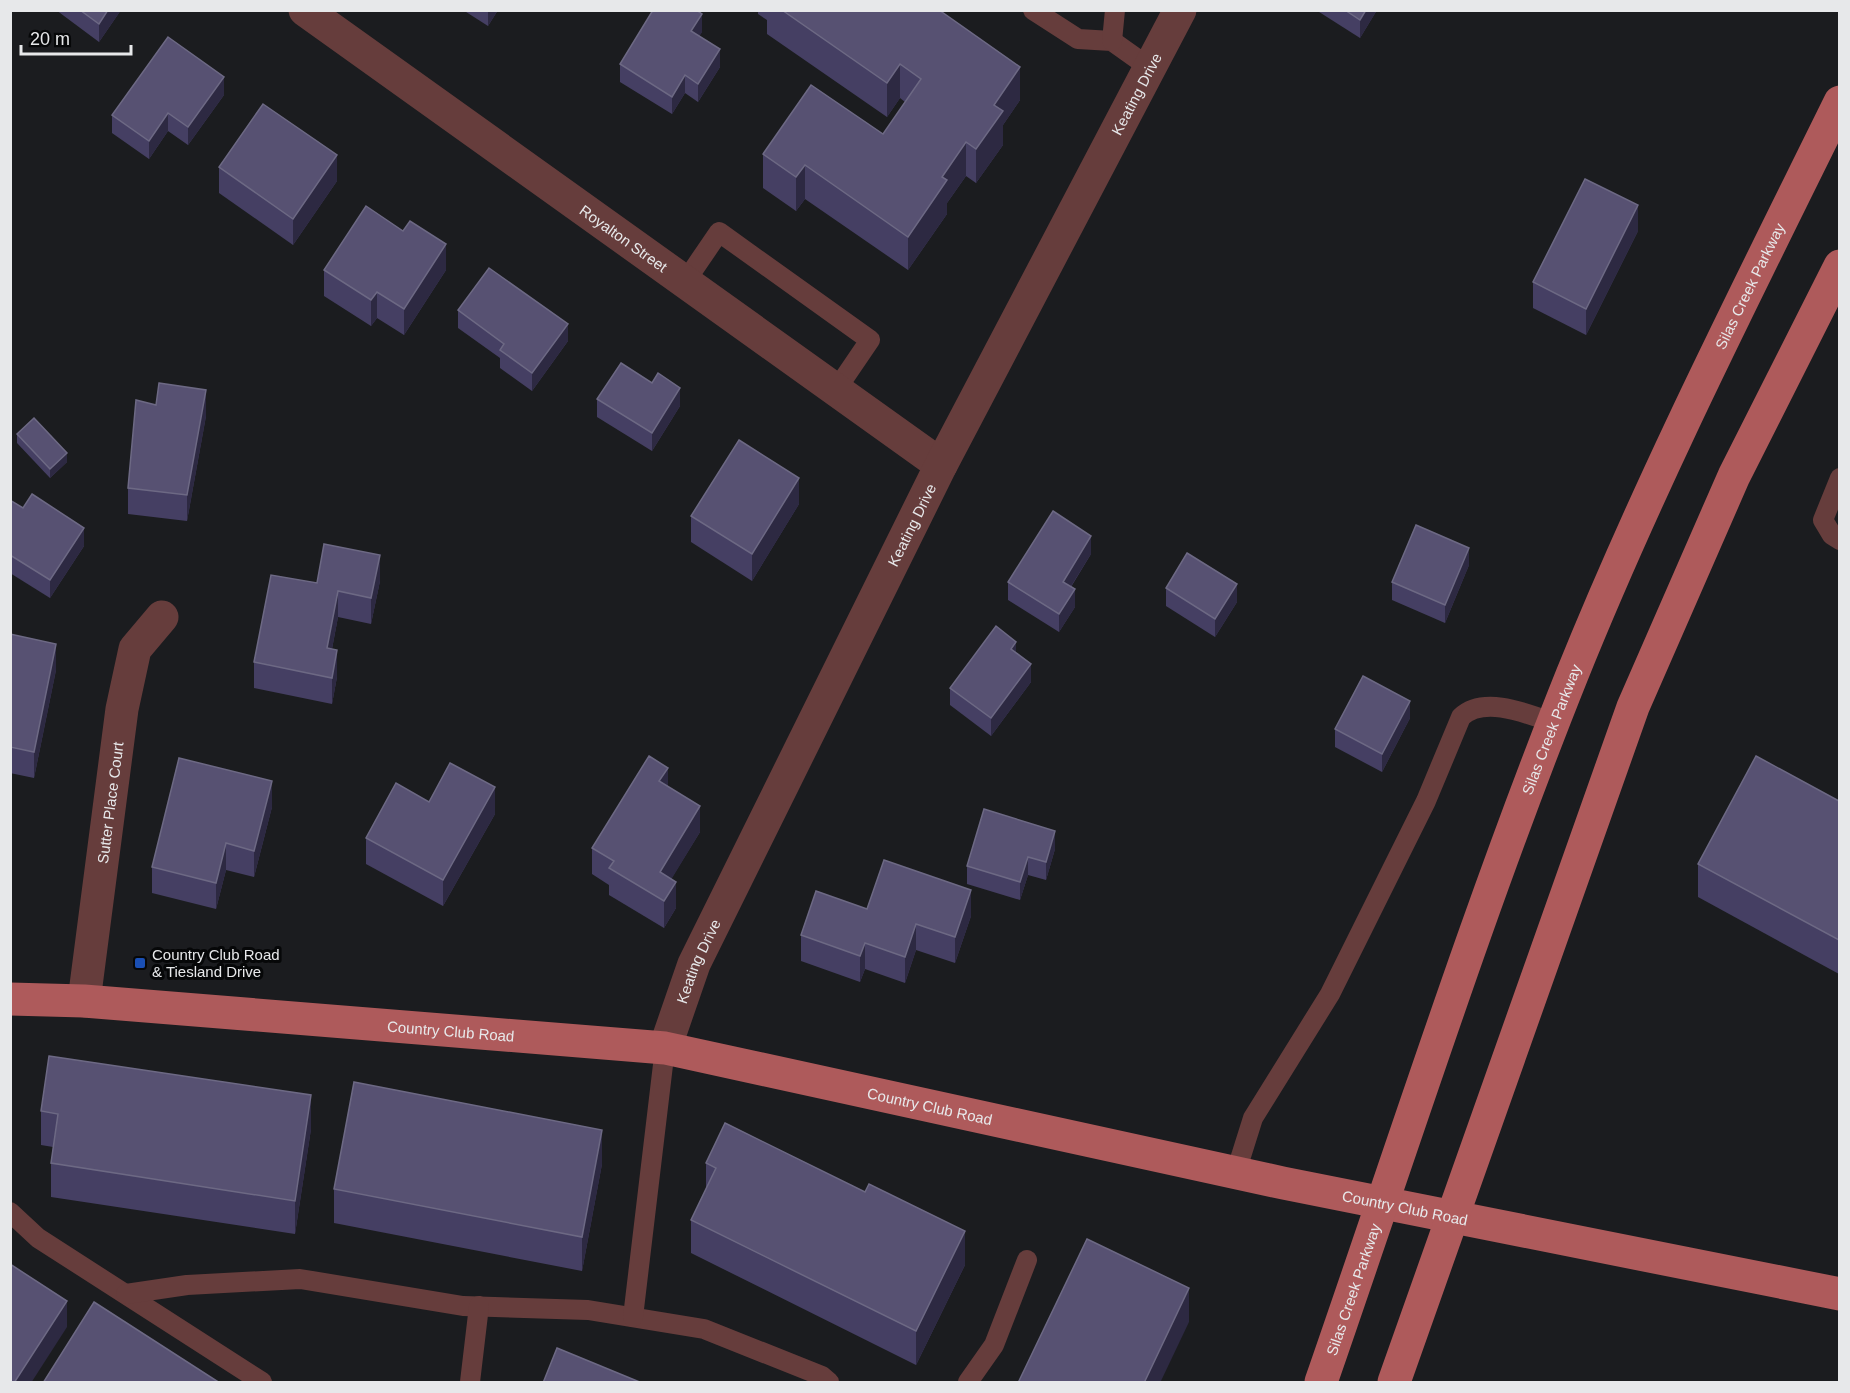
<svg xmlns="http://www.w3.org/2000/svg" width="1850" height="1393" font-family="Helvetica,sans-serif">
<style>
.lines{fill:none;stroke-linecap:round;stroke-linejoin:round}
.service{stroke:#663d3c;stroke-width:20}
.minor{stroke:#663d3c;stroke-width:33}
.primary{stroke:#ae5a5b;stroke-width:33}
.wall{fill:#453f63}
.shaded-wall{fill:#2d2942}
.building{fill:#575172;stroke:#6d6984;stroke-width:1.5}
.transit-dot{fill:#1a4fb4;stroke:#060708;stroke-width:2}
.labels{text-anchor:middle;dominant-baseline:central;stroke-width:6;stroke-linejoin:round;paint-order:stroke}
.street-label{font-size:15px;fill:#e7e8ea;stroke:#060708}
.poi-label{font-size:15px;fill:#e7e8ea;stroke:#060708;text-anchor:start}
</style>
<rect width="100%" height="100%" fill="#1b1c1f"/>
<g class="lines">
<g class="service">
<path d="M 1033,10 L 1078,39 L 1112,41 L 1150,68"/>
<path d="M 1112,41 L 1115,10"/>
<path d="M 685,282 L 719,232 L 870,340 L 836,390"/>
<path d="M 1840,478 L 1823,520 L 1832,535 L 1840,540"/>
<path d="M 1236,1172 L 1253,1118 L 1330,994 L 1426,801 L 1461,717 C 1484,695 1528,714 1554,723"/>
<path d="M 10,1212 L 38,1238 L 262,1382"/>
<path d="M 126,1294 L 187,1285 L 300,1279 L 463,1306 L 588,1310 L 704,1329 L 822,1376 L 829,1382"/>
<path d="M 633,1317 L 665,1048"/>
<path d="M 470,1382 L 479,1306"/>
<path d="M 968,1382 L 994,1345 L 1027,1260"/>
</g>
<g class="minor">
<path id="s1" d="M 305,10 L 941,465"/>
<path id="s2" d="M 84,1001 L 122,709 L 135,649 L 162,617"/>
<path id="s3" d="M 665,1048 L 694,964 L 941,465 L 1180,10"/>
</g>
<g class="primary">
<path id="s4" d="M 10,999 L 84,1001 L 665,1048 L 1283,1183 L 1840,1294"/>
<path id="s5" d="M 1321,1382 C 1403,1146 1479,907 1572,675 C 1651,479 1747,291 1840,102"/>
<path d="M 1394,1382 L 1633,707 L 1734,476 L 1840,266"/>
</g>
</g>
<g class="wall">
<path d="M 56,10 L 121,10 L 99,42 Z"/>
<path d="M 463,10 L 498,10 L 488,26 Z"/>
<path d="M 758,10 L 939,10 L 1020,100 L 1003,125 L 1003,145 L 976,183 L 966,176 L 947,203 L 947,214 L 908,270 L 805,199 L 796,211 L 763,188 L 763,154 L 883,134 L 905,102 L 900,98 L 887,117 L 767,34 L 767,20 L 758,14 Z"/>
<path d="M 1316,10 L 1377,10 L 1360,38 Z"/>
<path d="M 702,32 L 699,36 L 720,67 L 698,102 L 685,93 L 672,114 L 620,82 L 620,64 Z"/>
<path d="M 224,95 L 188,145 L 168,131 L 149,159 L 112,133 L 112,115 Z"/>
<path d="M 219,167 L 337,181 L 293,245 L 219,193 Z"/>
<path d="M 403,231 L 446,270 L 404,335 L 377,318 L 371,326 L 324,296 L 324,270 Z"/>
<path d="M 1638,231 L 1586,335 L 1533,308 L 1533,282 Z"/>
<path d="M 458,310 L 568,341 L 532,391 L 500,368 L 500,358 L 458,328 Z"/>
<path d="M 597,399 L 680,406 L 652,451 L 597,417 Z"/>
<path d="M 156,405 L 206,416 L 187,521 L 128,514 L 128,488 Z"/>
<path d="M 17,434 L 67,462 L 50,478 L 17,443 Z"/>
<path d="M 10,500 L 84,546 L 50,598 L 10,573 Z"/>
<path d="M 799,504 L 752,581 L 691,542 L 691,516 Z"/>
<path d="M 1091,554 L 1071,587 L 1075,607 L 1059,632 L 1008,600 L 1008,582 Z"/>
<path d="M 1469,565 L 1445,623 L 1392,600 L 1392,582 Z"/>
<path d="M 380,581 L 371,624 L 338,617 L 332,649 L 337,677 L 332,704 L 254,688 L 254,662 L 317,583 Z"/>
<path d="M 1166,588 L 1237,602 L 1215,637 L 1166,606 Z"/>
<path d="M 10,634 L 56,670 L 34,778 L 10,773 Z"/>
<path d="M 1016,653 L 1031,682 L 991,736 L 950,705 L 950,688 Z"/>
<path d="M 1410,718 L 1382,772 L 1335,747 L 1335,729 Z"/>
<path d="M 668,786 L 700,832 L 671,879 L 676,908 L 664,928 L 609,895 L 609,885 L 592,874 L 592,848 Z"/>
<path d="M 1839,801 L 1839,974 L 1698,897 L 1698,864 Z"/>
<path d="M 429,802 L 495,814 L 443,906 L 366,864 L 366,838 Z"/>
<path d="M 272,807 L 254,877 L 226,870 L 216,909 L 152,893 L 152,867 Z"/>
<path d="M 1055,849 L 1046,880 L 1028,875 L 1020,900 L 967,884 L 967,866 Z"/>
<path d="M 867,909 L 971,916 L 955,963 L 916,950 L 905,983 L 865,969 L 860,982 L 801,961 L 801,935 Z"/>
<path d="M 41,1111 L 311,1129 L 295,1234 L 51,1197 L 51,1163 L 53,1147 L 41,1145 Z"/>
<path d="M 706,1163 L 965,1265 L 916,1365 L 691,1253 L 691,1220 L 706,1189 Z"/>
<path d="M 602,1164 L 582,1271 L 334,1223 L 334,1189 Z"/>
</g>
<g class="shaded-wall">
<path d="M 108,10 L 121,10 L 99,42 L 99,24 Z"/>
<path d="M 488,10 L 498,10 L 488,26 Z"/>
<path d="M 1366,10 L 1377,10 L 1360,38 L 1360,20 Z"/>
<path d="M 702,14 L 702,32 L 691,49 L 691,31 Z"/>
<path d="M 720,49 L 720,67 L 698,102 L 698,84 Z"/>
<path d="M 900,64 L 900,98 L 887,117 L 887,83 Z"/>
<path d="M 1020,67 L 1020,100 L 1003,125 L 1003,145 L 976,183 L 976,149 L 994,105 Z"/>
<path d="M 685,75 L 685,93 L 672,114 L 672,97 Z"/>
<path d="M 224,77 L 224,95 L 188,145 L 188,127 Z"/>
<path d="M 168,113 L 168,131 L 149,159 L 149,141 Z"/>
<path d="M 966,142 L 966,176 L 947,203 L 947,214 L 908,270 L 908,237 L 942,177 Z"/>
<path d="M 337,155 L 337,181 L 293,245 L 293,219 Z"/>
<path d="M 805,165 L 805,199 L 796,211 L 796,177 Z"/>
<path d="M 1638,205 L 1638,231 L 1586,335 L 1586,309 Z"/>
<path d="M 446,244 L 446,270 L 404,335 L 404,309 Z"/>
<path d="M 377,292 L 377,318 L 371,326 L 371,300 Z"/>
<path d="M 568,324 L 568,341 L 532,391 L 532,373 Z"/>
<path d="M 680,388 L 680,406 L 652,451 L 652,433 Z"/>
<path d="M 206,390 L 206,416 L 187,521 L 187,495 Z"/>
<path d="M 67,453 L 67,462 L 50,478 L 50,469 Z"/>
<path d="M 799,478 L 799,504 L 752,581 L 752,554 Z"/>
<path d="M 84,528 L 84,546 L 50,598 L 50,580 Z"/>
<path d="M 1091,536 L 1091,554 L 1063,599 L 1063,582 Z"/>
<path d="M 1469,548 L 1469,565 L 1445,623 L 1445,605 Z"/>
<path d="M 380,555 L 380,581 L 371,624 L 371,598 Z"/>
<path d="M 1237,584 L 1237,602 L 1215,637 L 1215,619 Z"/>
<path d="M 1075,589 L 1075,607 L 1059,632 L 1059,614 Z"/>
<path d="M 338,591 L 338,617 L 327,675 L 327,648 Z"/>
<path d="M 1016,642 L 1016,660 L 1011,649 Z"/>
<path d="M 56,644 L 56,670 L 34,778 L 34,752 Z"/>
<path d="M 337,650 L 337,677 L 332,704 L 332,678 Z"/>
<path d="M 1031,664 L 1031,682 L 991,736 L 991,718 Z"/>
<path d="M 1410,701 L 1410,718 L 1382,772 L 1382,754 Z"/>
<path d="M 668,768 L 668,794 L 659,781 Z"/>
<path d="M 272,781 L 272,807 L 254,877 L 254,851 Z"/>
<path d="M 495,787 L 495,814 L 443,906 L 443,880 Z"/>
<path d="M 700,806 L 700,832 L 660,898 L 660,872 Z"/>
<path d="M 1055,831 L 1055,849 L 1046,880 L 1046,862 Z"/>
<path d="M 226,843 L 226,870 L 216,909 L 216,883 Z"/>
<path d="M 1028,857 L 1028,875 L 1020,900 L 1020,882 Z"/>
<path d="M 676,882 L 676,908 L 664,928 L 664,901 Z"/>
<path d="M 971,890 L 971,916 L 955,963 L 955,937 Z"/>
<path d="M 916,924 L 916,950 L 905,983 L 905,957 Z"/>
<path d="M 865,943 L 865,969 L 860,982 L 860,956 Z"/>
<path d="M 311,1095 L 311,1129 L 295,1234 L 295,1201 Z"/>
<path d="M 602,1130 L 602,1164 L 582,1271 L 582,1237 Z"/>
<path d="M 965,1231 L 965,1265 L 916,1365 L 916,1331 Z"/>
<path d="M 1189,1288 L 1189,1322 L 1160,1383 L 1144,1383 Z"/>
<path d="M 67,1301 L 67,1327 L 31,1383 L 14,1383 Z"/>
</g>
<g class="building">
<path d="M 80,10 L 108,10 L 99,24 Z"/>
<path d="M 653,10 L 696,10 L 702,14 L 691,31 L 720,49 L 698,84 L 685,75 L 672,97 L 620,64 Z"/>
<path d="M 782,10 L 939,10 L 1020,67 L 994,105 L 1003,111 L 976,149 L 966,142 L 942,177 L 947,180 L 908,237 L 805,165 L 796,177 L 763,154 L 811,85 L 883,134 L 921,79 L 900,64 L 887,83 Z"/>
<path d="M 1345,10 L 1366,10 L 1360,20 Z"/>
<path d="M 168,37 L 224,77 L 188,127 L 168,113 L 149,141 L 112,115 Z"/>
<path d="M 263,104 L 337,155 L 293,219 L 219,167 Z"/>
<path d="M 1585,179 L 1638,205 L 1586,309 L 1533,282 Z"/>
<path d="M 366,206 L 403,231 L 410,221 L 446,244 L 404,309 L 377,292 L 371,300 L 324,270 Z"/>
<path d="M 489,268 L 568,324 L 532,373 L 500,350 L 504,344 L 458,310 Z"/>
<path d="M 621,363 L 652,383 L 658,373 L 680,388 L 652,433 L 597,399 Z"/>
<path d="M 159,383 L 206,390 L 187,495 L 128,488 L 136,400 L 156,405 Z"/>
<path d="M 34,418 L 67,453 L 50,469 L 17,434 Z"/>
<path d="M 739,440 L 799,478 L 752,554 L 691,516 Z"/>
<path d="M 32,494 L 84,528 L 50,580 L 10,555 L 10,500 L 23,508 Z"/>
<path d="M 1053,511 L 1091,536 L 1063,582 L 1075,589 L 1059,614 L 1008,582 Z"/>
<path d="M 1416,525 L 1469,548 L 1445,605 L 1392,582 Z"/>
<path d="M 324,544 L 380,555 L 371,598 L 338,591 L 327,648 L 337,650 L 332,678 L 254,662 L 271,575 L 317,583 Z"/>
<path d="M 1187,553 L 1237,584 L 1215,619 L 1166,588 Z"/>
<path d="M 996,626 L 1016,642 L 1011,649 L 1031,664 L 991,718 L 950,688 Z"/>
<path d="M 10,634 L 56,644 L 34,752 L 10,747 Z"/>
<path d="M 1363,676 L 1410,701 L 1382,754 L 1335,729 Z"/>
<path d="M 649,756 L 668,768 L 659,781 L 700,806 L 660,872 L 676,882 L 664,901 L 609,868 L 614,861 L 592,848 Z"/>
<path d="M 1756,756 L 1839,801 L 1839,940 L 1698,864 Z"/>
<path d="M 179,758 L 272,781 L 254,851 L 226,843 L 216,883 L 152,867 Z"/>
<path d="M 450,763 L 495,787 L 443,880 L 366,838 L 396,783 L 429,802 Z"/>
<path d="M 984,809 L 1055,831 L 1046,862 L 1028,857 L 1020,882 L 967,866 Z"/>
<path d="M 884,860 L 971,890 L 955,937 L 916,924 L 905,957 L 865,943 L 860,956 L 801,935 L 816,891 L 867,909 Z"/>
<path d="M 49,1056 L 311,1095 L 295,1201 L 51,1163 L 58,1114 L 41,1111 Z"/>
<path d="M 354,1082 L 602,1130 L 582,1237 L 334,1189 Z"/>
<path d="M 725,1123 L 865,1192 L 869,1184 L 965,1231 L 916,1331 L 691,1220 L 716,1168 L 706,1163 Z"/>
<path d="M 1087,1239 L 1189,1288 L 1144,1383 L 1018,1383 Z"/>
<path d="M 10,1264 L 67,1301 L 14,1383 L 10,1383 Z"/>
<path d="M 94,1302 L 220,1383 L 43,1383 Z"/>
<path d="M 557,1348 L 642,1383 L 543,1383 Z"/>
</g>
<rect class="transit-dot" x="134" y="957" width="12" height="12" rx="3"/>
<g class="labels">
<g class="street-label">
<text stroke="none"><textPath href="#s3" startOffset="1065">Keating Drive</textPath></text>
<text stroke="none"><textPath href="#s1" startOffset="392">Royalton Street</textPath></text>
<text stroke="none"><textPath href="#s5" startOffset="1178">Silas Creek Parkway</textPath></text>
<text stroke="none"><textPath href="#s3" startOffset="579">Keating Drive</textPath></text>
<text stroke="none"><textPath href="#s5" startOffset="692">Silas Creek Parkway</textPath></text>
<text stroke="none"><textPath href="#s2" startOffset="200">Sutter Place Court</textPath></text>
<text stroke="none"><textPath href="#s3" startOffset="93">Keating Drive</textPath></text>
<text stroke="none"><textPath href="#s4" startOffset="442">Country Club Road</textPath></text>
<text stroke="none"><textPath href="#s4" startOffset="928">Country Club Road</textPath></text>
<text stroke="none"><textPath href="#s4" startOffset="1414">Country Club Road</textPath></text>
<text stroke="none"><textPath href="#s5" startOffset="98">Silas Creek Parkway</textPath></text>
</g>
<g class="poi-label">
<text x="152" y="954">Country Club Road<tspan x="152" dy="17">&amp; Tiesland Drive</tspan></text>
</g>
</g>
<rect width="1850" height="1393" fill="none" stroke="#e7e8ea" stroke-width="24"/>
<path d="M21 45v9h110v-9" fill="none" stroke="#e7e8ea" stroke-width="3"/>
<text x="30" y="45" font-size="18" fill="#e7e8ea" stroke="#060708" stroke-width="4.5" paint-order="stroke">20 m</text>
</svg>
